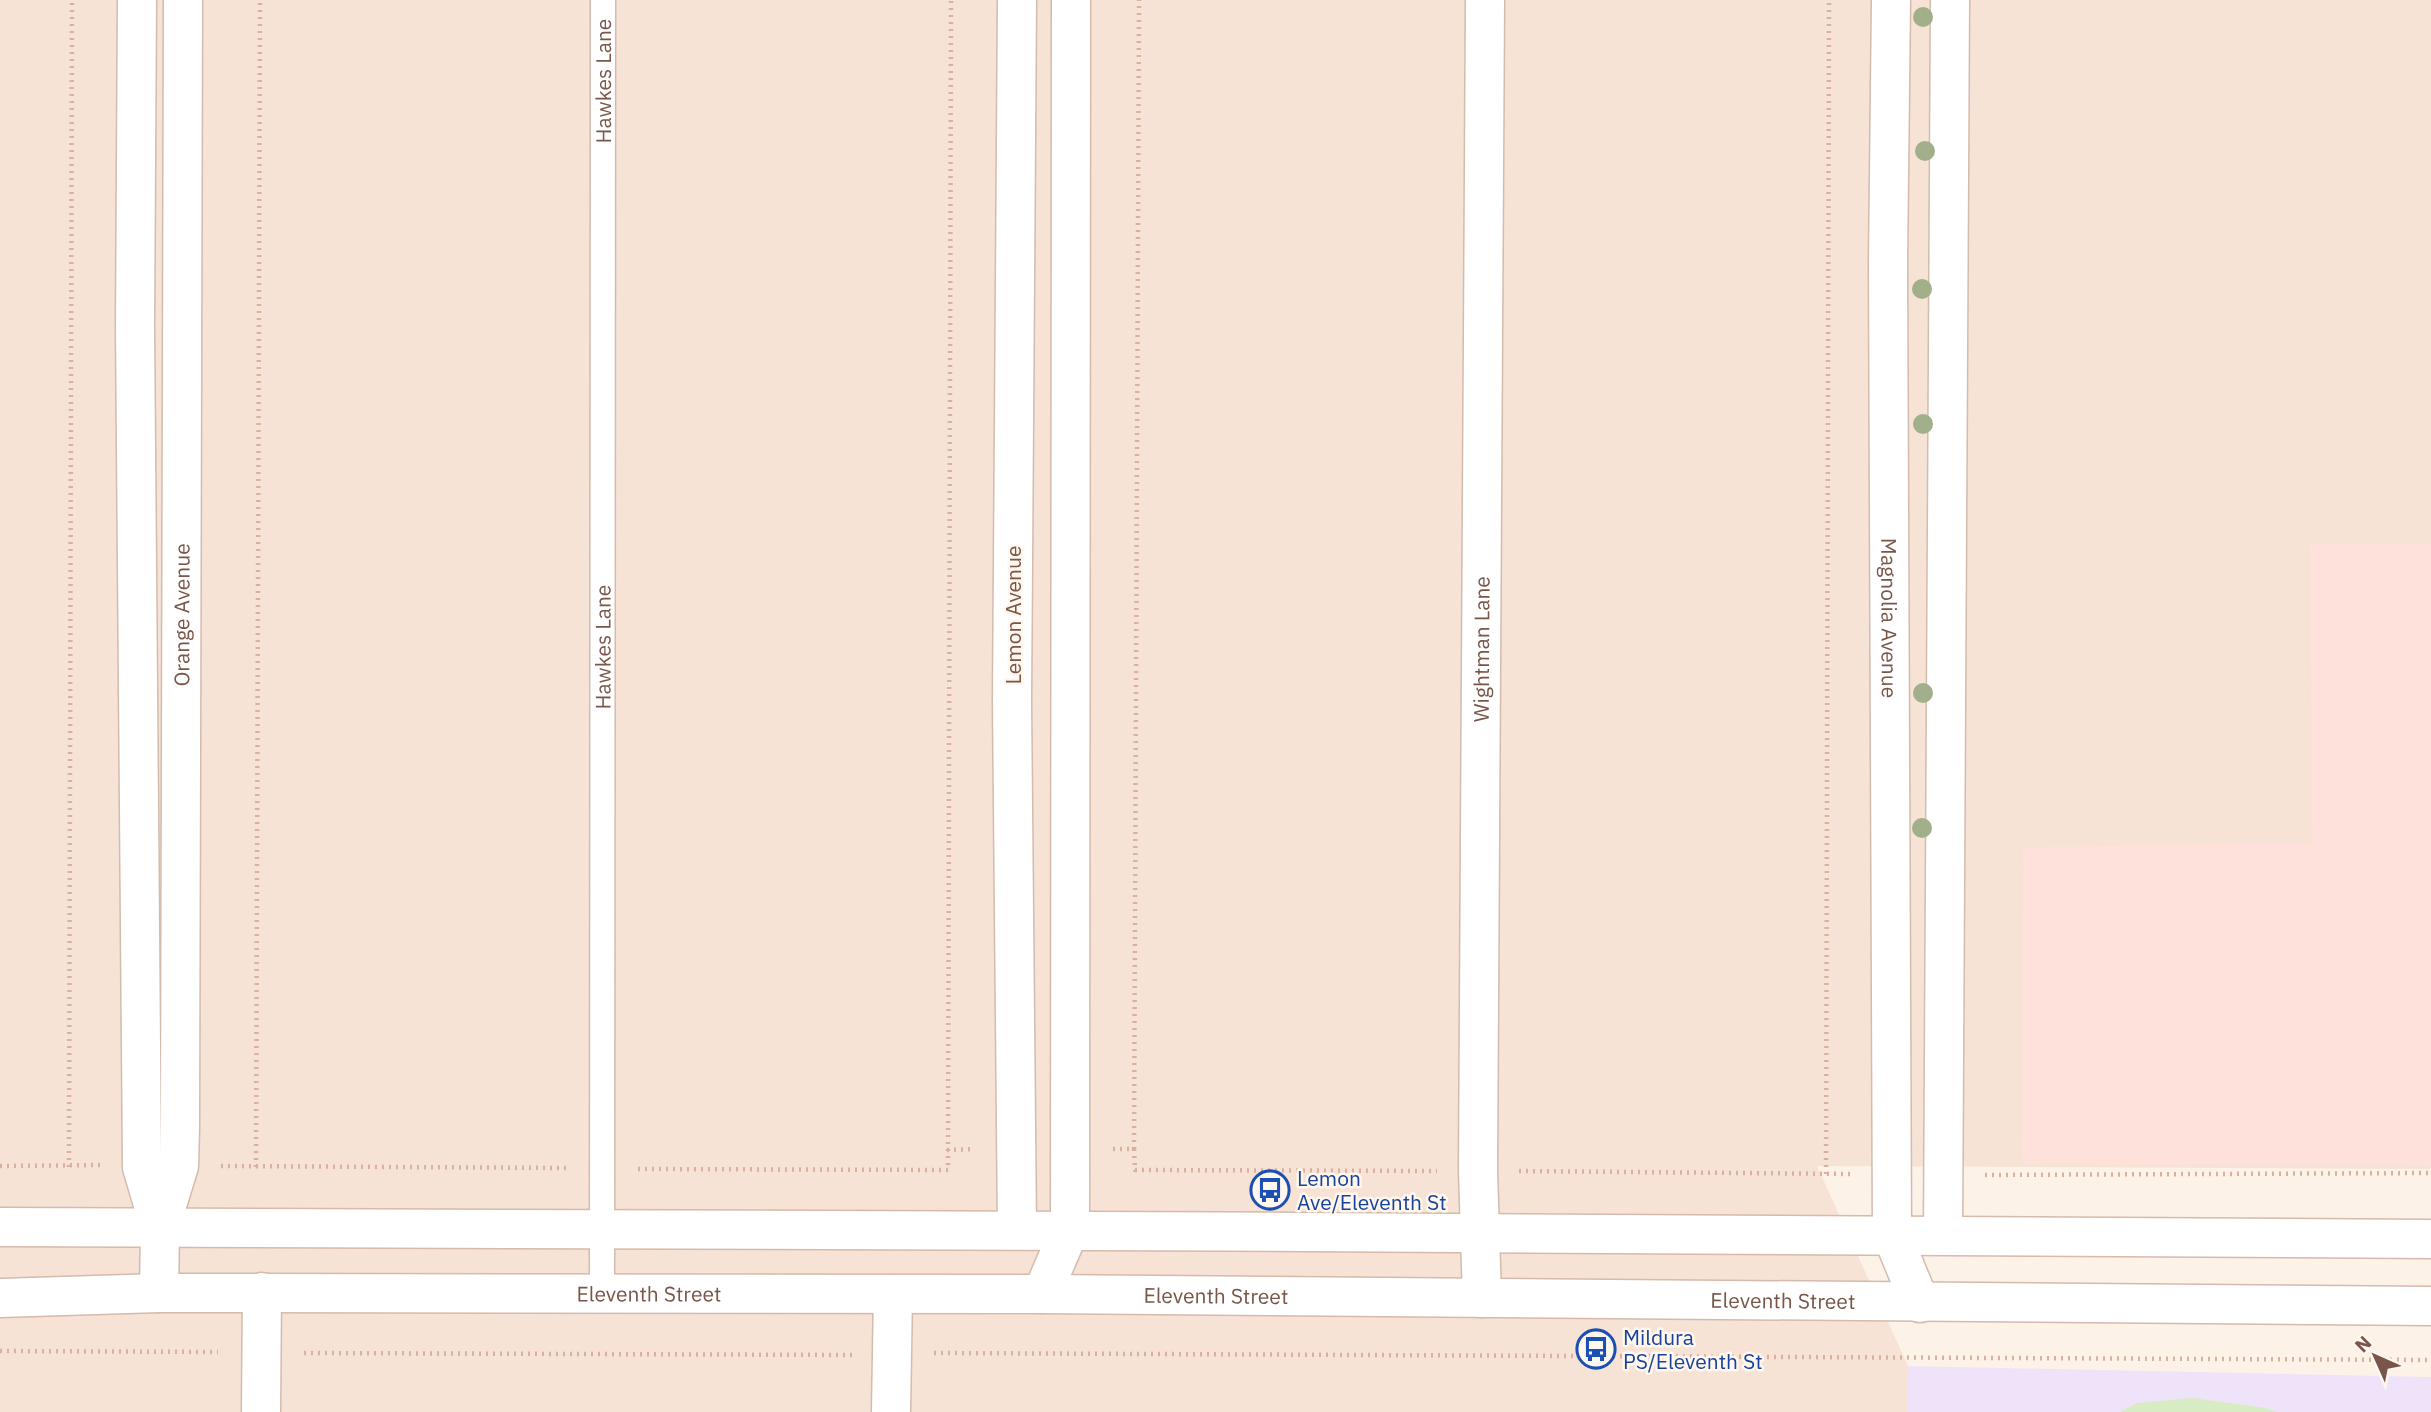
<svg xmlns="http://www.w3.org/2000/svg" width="2431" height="1412" font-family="'IBM Plex Sans',sans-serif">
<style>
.residential{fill:#f6e3d5}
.commercial{fill:#fee1da}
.education{fill:#efe3fa}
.green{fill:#d8ecc4}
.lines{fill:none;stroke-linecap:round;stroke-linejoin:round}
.lane-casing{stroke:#d3bbae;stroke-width:27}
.street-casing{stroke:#d3bbae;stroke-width:41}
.secondary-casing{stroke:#d6baab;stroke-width:41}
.path{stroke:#dab0a0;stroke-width:4.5;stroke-dasharray:2 5;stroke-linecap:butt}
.lane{stroke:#fff;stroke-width:24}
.street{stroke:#fff;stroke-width:38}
.secondary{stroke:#fff;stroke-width:38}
.tree{fill:#a1b08a}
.labels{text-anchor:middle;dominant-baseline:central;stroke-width:5;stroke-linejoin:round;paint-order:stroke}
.street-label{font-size:21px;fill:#795649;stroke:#fff7ee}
.transit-label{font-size:21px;fill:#164399;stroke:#fff7ee;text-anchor:start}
</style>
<rect width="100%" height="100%" fill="#fdf2e7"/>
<path class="residential" d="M 0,0 L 2431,0 L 2431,1169 L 1817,1166 L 1908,1366 L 1908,1412 L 0,1412 Z"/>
<path class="commercial" d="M 2431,543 L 2431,1166 L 2022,1164 L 2023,847 L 2312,843 L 2310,544 Z"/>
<path class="education" d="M 1908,1366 L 2431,1377 L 2431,1412 L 1908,1412 Z"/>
<path class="green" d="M 2193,1398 L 2266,1408 L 2276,1412 L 2120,1412 L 2137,1403 Z"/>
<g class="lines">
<g class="lane-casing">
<g id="lane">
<path id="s1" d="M 602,1295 L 603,0"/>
</g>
</g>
<g class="street-casing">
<g id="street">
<path d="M 137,0 L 135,327 L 142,1167 L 160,1228 L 159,1293"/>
<path d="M 1017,0 L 1012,702 L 1017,1230"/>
<path id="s2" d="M 1891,0 L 1888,264 L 1892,1235"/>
<path id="s3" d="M 160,1228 L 179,1166 L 180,1128 L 183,0"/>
<path d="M 1070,1229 L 1071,0"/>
<path d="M 1943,1235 L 1950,0"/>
<path id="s4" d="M 1482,1298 L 1478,1171 L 1485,0"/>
<path d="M 261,1412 L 262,1292"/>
<path d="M 891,1412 L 893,1294"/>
</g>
</g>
<g class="secondary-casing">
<g id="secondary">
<path d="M 0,1227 C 810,1230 1621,1232 2431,1239"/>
<path d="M 1892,1235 L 1920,1303"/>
<path d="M 1042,1294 L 1070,1229"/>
<path id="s5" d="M 0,1298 L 159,1293 L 1042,1294 L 2431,1306"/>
</g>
</g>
<g class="path">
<path d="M 1113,1149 L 1134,1149 L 1135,1170 L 1437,1171"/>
<path d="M 1134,1149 L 1139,0"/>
<path d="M 947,1150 L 974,1149"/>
<path d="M 0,1166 L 101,1165"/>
<path d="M 221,1166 L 566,1168"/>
<path d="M 69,1167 L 72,0"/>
<path d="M 256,1167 L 260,0"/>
<path d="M 638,1169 L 948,1170 L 951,0"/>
<path d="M 1519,1171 L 1850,1174"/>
<path d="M 1826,1174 L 1829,0"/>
<path d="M 1985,1175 L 2431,1173"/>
<path d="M 0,1351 L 218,1352"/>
<path d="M 304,1353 L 852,1355"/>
<path d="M 934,1353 L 2431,1360"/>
</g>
<use href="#lane" class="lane"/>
<use href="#street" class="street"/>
<use href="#secondary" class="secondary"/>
</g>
<g class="tree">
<circle cx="1923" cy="17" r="10"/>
<circle cx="1925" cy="151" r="10"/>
<circle cx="1922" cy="289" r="10"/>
<circle cx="1923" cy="424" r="10"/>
<circle cx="1923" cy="693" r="10"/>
<circle cx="1922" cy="828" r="10"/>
</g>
<defs>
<g id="bus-ring" transform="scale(2.0125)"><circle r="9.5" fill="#fff7ee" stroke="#1a4fb4" stroke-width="1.5"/><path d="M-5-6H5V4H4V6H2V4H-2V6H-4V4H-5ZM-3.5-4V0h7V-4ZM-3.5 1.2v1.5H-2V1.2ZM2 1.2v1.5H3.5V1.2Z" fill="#1a4fb4"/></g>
</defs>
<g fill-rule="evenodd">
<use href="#bus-ring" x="1270" y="1190"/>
<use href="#bus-ring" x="1596" y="1349"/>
</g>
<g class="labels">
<g class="street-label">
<text stroke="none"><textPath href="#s1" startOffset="1214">Hawkes Lane</textPath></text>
<text stroke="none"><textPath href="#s3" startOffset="616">Orange Avenue</textPath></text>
<text transform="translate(1013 615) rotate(-90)">Lemon Avenue</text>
<text stroke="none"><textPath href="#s2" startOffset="618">Magnolia Avenue</textPath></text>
<text stroke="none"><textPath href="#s1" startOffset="648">Hawkes Lane</textPath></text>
<text stroke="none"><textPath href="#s4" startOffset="649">Wightman Lane</textPath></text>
<text stroke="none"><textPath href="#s5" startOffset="649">Eleventh Street</textPath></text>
<text stroke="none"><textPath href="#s5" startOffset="1216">Eleventh Street</textPath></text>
<text stroke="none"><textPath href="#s5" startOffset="1783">Eleventh Street</textPath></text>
</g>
<g class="transit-label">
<text x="1297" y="1178">Lemon<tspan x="1297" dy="24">Ave/Eleventh St</tspan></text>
<text x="1623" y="1337">Mildura<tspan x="1623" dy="24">PS/Eleventh St</tspan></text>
</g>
</g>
<g transform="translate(2375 1356) rotate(315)" stroke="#fff7ee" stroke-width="5" paint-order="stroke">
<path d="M0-5L12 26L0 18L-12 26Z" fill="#795649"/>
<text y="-10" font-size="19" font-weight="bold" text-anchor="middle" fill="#795649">N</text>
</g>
</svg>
